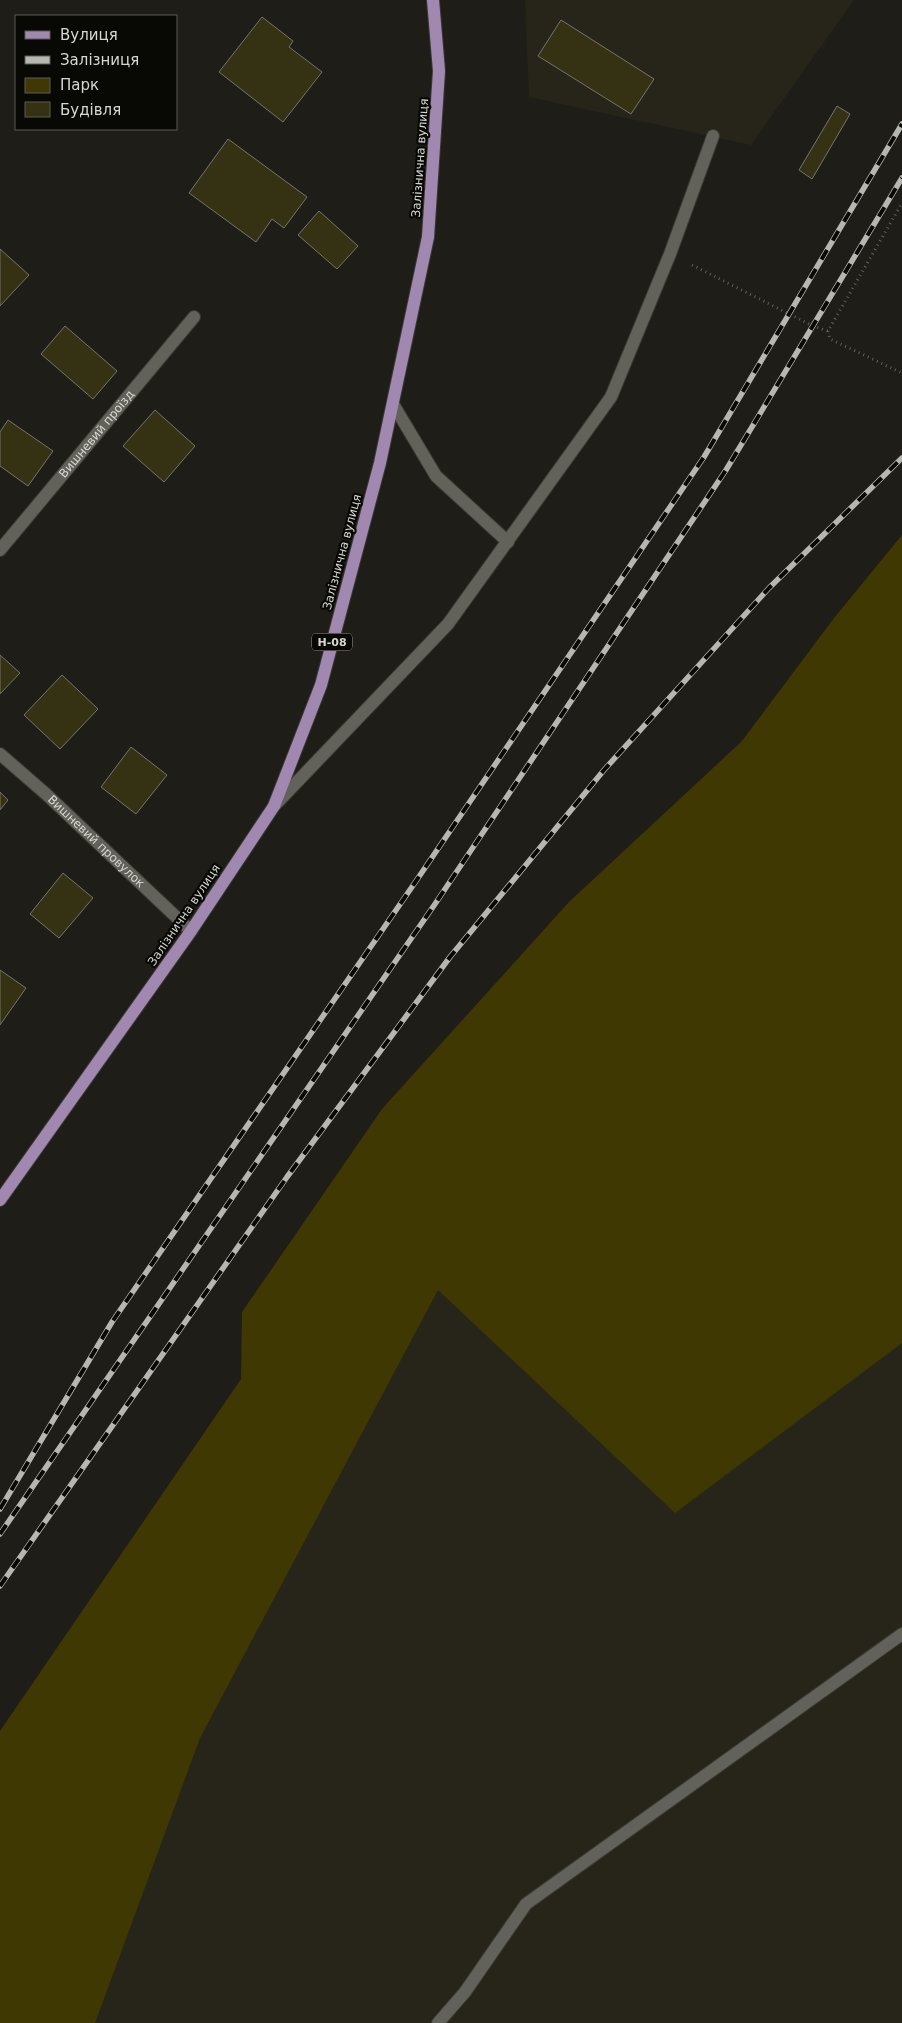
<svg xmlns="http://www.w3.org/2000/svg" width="902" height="2023" font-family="'DejaVu Sans',sans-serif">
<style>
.built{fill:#272519}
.green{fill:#3f3802}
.building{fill:#353113;stroke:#75756d}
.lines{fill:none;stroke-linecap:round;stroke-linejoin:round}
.lane-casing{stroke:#3a3a35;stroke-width:14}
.street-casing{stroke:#3a3a35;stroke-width:14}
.primary-casing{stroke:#3a3a35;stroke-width:14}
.path{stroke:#61605a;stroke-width:3;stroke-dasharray:1 4;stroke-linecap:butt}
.lane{stroke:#63625a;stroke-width:12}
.street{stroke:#63625a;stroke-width:12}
.primary{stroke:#a188b1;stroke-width:12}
.rail-casing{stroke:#b7b7b2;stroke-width:5.5}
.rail{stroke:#080805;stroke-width:4;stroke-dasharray:11;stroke-linecap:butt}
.labels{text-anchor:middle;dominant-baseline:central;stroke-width:4.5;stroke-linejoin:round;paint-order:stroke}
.shield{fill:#080805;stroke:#999994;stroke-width:1}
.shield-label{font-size:11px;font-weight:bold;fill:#d7d7d2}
.street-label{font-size:12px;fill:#d7d7d2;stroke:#080805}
</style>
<rect width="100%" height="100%" fill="#1e1d17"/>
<g class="built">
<path d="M 525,0 L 854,0 L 751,145 L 529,97 Z"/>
<path d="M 902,678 L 902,2023 L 0,2023 L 0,1731 L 242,1379 Z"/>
</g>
<path class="green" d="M 902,535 L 902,1343 L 675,1513 L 438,1290 L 200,1738 L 95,2023 L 0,2023 L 0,1731 L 241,1379 L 242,1312 L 382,1109 L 569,902 L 742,741 L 834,618 Z"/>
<g class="building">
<path d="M 262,17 L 293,41 L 289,47 L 322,72 L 283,122 L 219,72 Z"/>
<path d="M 561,20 L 654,79 L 631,114 L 538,56 Z"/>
<path d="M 837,106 L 850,114 L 812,179 L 799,170 Z"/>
<path d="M 228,139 L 307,197 L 284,228 L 272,219 L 256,242 L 189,193 Z"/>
<path d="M 319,211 L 358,246 L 337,269 L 298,235 Z"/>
<path d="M 0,249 L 29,275 L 0,306 Z"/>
<path d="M 65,326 L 117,371 L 93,399 L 41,354 Z"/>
<path d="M 155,410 L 195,446 L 164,482 L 123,446 Z"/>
<path d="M 8,420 L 53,451 L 28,486 L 0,466 L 0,432 Z"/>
<path d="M 0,655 L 20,673 L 0,694 Z"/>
<path d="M 62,675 L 98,709 L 60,749 L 24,715 Z"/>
<path d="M 131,747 L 167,775 L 136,814 L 101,787 Z"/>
<path d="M 0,792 L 8,800 L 0,810 Z"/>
<path d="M 63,873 L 93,898 L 59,938 L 30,914 Z"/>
<path d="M 0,970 L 26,988 L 0,1025 Z"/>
</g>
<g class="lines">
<g class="lane-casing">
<g id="lane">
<path d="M 393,404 L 436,476 L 508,542"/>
<path d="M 274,806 L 448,624 L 611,397 L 670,254 L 713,136"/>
<path d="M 438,2023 L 465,1992 L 526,1904 L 902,1634"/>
</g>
</g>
<g class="street-casing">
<g id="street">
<path id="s1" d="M 0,550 L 194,317"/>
<path id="s2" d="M 0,754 L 46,794 L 191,931"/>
</g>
</g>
<g class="primary-casing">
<path id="primary" d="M 0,1200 L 191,931 L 274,806 L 321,685 L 380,463 L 428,237 L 439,71 L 433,0"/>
</g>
<g class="path">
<path d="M 692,265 L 813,326 L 828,331 L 902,203"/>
<path d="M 828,331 L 830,339 L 902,373"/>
</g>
<use href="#lane" class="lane"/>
<use href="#street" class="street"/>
<use href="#primary" class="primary"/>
<g class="rail-casing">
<g id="rail">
<path d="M 0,1509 L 112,1322 L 414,884 L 704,457 L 902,124"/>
<path d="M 0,1534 L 435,904 L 726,470 L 902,178"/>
<path d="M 0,1586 L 287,1177 L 450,957 L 604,770 L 769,588 L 902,458"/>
</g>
</g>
<use href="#rail" class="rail"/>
</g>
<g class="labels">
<rect class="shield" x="312" y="633.5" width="40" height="17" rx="4"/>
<g class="shield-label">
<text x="332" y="642">Н-08</text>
</g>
<g class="street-label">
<text transform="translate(420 158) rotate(-86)">Залізнична вулиця</text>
<text stroke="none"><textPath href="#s1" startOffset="151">Вишневий проїзд</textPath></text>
<text transform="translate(342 552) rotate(-75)">Залізнична вулиця</text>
<text stroke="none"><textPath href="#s2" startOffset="130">Вишневий провулок</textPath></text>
<text transform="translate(184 915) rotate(-56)">Залізнична вулиця</text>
</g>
</g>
<rect x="15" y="15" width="162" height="115" fill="#080805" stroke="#5b5b57"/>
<rect x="25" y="31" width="25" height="8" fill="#a188b1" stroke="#5b5b57"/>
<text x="60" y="40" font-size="15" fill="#d7d7d2">Вулиця</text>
<rect x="25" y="56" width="25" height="8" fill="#b7b7b2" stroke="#5b5b57"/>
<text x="60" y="65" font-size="15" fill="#d7d7d2">Залізниця</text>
<rect x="25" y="78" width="25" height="15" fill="#3f3802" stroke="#5b5b57"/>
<text x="60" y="90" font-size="15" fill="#d7d7d2">Парк</text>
<rect x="25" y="102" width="25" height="15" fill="#353113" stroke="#5b5b57"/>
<text x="60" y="115" font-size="15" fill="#d7d7d2">Будівля</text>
</svg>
